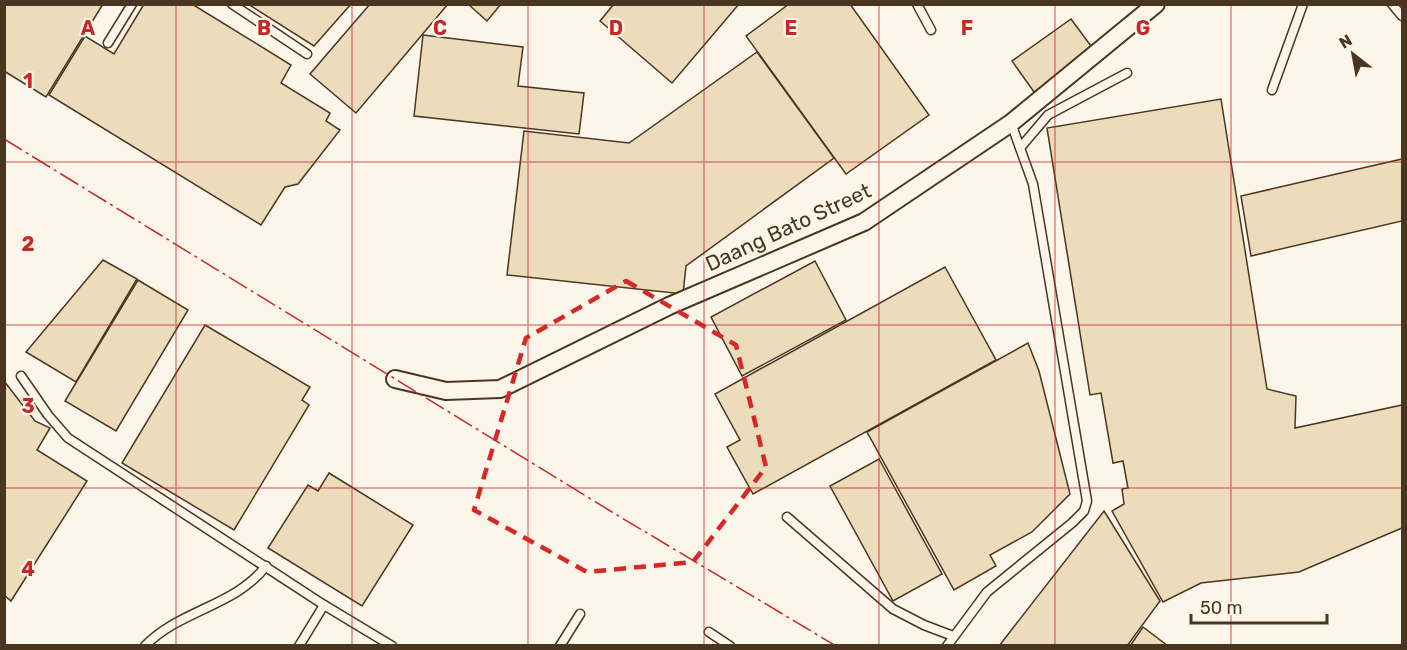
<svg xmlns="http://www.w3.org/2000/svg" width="1407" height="650" font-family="Rubik,sans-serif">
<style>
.building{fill:#ecdcbc;stroke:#4a3520;stroke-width:1.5}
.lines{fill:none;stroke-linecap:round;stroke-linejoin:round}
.service-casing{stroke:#4a3520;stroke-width:11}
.minor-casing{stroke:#4a3520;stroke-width:20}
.service{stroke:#fbf6e9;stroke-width:8}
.minor{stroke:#fbf6e9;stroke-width:16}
.power{stroke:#c62828;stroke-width:1.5;stroke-dasharray:21 4.5 3 4.5;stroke-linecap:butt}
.marked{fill:none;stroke:#d62828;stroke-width:4.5;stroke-dasharray:12 8;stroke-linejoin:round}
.grid{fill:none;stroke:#c62828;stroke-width:1.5;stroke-opacity:0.55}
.labels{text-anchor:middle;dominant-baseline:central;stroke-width:4.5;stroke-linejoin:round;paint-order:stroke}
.street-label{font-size:21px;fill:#4a3520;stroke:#fbf6e9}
.grid-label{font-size:20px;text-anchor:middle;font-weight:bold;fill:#c62828;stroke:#fbf6e9;stroke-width:4.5;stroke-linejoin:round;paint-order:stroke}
</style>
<rect width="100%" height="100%" fill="#fbf6e9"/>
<g class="building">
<path d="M 4,4 L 103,4 L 46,97 L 4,71 Z"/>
<path d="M 144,4 L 192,4 L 291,65 L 281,83 L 330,113 L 326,121 L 340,130 L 298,184 L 285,187 L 261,225 L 49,95 L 85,36 L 114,54 Z"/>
<path d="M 248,4 L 351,4 L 314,46 Z"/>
<path d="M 370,4 L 448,4 L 356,113 L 310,74 Z"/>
<path d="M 468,4 L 501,4 L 487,21 Z"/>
<path d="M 614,4 L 739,4 L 672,83 L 600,21 Z"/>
<path d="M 789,4 L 850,4 L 929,115 L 846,174 L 746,36 Z"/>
<path d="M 1071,19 L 1094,50 L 1034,92 L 1012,61 Z"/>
<path d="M 423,35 L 523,47 L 518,86 L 584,93 L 579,134 L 414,116 Z"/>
<path d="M 757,52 L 834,158 L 686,266 L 683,294 L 507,275 L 524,131 L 629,143 Z"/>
<path d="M 1221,99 L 1267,389 L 1296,396 L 1295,428 L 1402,405 L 1402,528 L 1299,572 L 1201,583 L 1163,602 L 1112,511 L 1124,504 L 1122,489 L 1128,488 L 1123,461 L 1113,463 L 1101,393 L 1090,395 L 1047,128 Z"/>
<path d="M 1402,159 L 1402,221 L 1251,256 L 1241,196 Z"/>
<path d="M 103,260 L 137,279 L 76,382 L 26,352 Z"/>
<path d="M 815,261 L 846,320 L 742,376 L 711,317 Z"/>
<path d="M 945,267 L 996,360 L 753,494 L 727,447 L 740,440 L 715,394 Z"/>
<path d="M 138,280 L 188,310 L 116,431 L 65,401 Z"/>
<path d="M 205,325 L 310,387 L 302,400 L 309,405 L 234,530 L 122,463 Z"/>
<path d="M 1028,343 L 1039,371 L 1070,494 L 1032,532 L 990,555 L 996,566 L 954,590 L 867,432 Z"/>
<path d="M 4,381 L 35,421 L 50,428 L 37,450 L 87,481 L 11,601 L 4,595 Z"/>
<path d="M 879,459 L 942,574 L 893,601 L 830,486 Z"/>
<path d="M 329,473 L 413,525 L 362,606 L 268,548 L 308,485 L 318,491 Z"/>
<path d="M 1104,511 L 1160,601 L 1127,646 L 999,646 Z"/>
<path d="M 1143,627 L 1168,646 L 1130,646 Z"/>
</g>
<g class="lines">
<g class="service-casing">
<g id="service">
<path d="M 232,4 L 307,54"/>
<path d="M 917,4 L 931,30"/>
<path d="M 1392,4 L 1402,16"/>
<path d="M 108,43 L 132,4"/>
<path d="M 1272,90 L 1303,4"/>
<path d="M 1020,148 L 1048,115 L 1127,73"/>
<path d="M 21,376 L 48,415 L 68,438 L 324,605 L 392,646"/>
<path d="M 787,517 L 893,609 L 924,625 L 953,636"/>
<path d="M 709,632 L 730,646"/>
<path d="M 145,646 C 179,610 236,606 266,566"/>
<path d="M 299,646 L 324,605"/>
<path d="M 560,646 L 580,614"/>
<path d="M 947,646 L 987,592 L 1072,523 L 1084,511 L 1087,501 L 1033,184 L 1011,123"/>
</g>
</g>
<g class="minor-casing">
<path id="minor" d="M 395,379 L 446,391 L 500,389 L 669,306 L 864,222 L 1011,123 L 1156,4"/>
</g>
<use href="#service" class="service"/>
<use href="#minor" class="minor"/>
<path class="power" d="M 4,139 L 612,512 L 836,646"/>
</g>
<path class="marked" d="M 626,281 L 736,345 L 766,467 L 693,562 L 587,572 L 474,510 L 526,338 Z"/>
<path class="grid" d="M 176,4 L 176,646M 352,4 L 352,646M 528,4 L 528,646M 704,4 L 704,646M 879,4 L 879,646M 1055,4 L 1055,646M 1231,4 L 1231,646M 4,162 L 1402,162M 4,325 L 1402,325M 4,488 L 1402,488"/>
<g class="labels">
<g class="street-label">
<text transform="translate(788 227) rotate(-25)">Daang Bato Street</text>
</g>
</g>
<g class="grid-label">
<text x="88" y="35">A</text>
<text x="264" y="35">B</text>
<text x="440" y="35">C</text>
<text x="616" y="35">D</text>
<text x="791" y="35">E</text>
<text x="967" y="35">F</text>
<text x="1143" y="35">G</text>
<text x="28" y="88">1</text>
<text x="28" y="251">2</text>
<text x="28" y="413">3</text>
<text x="28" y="576">4</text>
</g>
<rect width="1407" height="650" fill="none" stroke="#4a3520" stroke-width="12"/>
<g transform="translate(1353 54) rotate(329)" stroke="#fbf6e9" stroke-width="4.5" paint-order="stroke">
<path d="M0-4.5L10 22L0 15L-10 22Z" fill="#4a3520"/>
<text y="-9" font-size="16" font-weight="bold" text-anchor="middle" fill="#4a3520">N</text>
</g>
<path d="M1191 614v9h136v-9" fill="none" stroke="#4a3520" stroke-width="3"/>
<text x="1200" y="614" font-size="18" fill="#4a3520" stroke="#fbf6e9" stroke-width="4.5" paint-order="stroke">50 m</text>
</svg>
